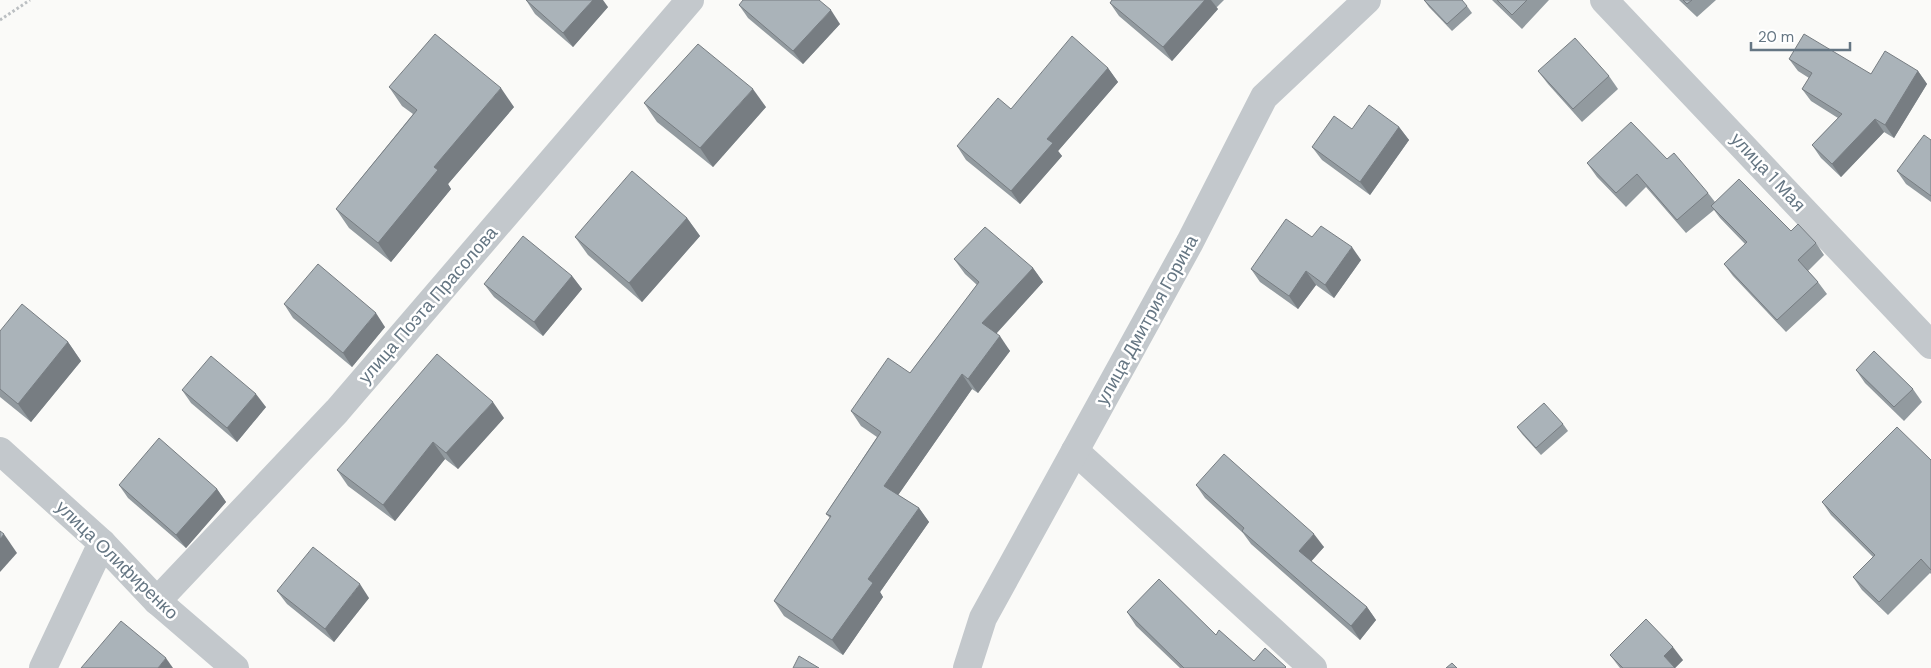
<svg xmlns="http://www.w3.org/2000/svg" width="1931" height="668" font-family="'DM Sans',sans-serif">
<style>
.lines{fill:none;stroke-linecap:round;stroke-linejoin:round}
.path{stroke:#bbbfc2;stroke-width:3;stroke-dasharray:2.5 2.5;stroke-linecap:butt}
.minor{stroke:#c3c8cc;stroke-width:28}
.wall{fill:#929a9f}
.shaded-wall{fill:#777d82}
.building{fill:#aab3b9;stroke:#777d82}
.labels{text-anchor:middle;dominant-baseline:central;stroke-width:5;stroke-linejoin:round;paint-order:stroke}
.street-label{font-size:18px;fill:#657683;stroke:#fff}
</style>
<rect width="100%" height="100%" fill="#fafaf8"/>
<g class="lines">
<path class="path" d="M 0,20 L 30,0"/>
<g class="minor">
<path d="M 1604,0 L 1931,345"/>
<path d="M 0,451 L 102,543 L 157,601 L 235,668"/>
<path d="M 1075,451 L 1313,668"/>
<path d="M 157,601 L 337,411 L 690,0"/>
<path d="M 43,668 L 102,543"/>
<path d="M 967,668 L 983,618 L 1190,242 L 1264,97 L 1367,0"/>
</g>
</g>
<g class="wall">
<path d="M 526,0 L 608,7 L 573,47 L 535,14 Z"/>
<path d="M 1112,0 L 1224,0 L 1216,8 L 1218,9 L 1172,61 L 1119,16 L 1110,3 Z"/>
<path d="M 1424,0 L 1467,6 L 1472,13 L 1452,31 L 1429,7 Z"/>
<path d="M 1492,0 L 1549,0 L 1522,29 Z"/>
<path d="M 1679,0 L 1716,0 L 1697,17 Z"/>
<path d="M 739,5 L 840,24 L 803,64 L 748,18 Z"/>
<path d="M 1789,59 L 1871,74 L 1918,71 L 1927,84 L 1894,138 L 1884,132 L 1841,177 L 1821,158 L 1812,145 L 1838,118 L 1811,101 L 1802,89 L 1809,78 L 1798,71 Z"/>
<path d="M 1108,68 L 1118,82 L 1058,151 L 1062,156 L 1020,204 L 966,160 L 957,146 L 1011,109 Z"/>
<path d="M 1538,71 L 1609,76 L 1618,89 L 1582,122 L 1548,84 Z"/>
<path d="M 389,87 L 514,107 L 448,184 L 451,189 L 391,262 L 349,228 L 336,209 L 413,114 L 402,106 Z"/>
<path d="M 644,103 L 766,107 L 713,167 L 657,122 Z"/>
<path d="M 1399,127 L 1409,140 L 1370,195 L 1322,160 L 1312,147 L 1352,129 Z"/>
<path d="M 1931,140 L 1931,202 L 1906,184 L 1897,171 Z"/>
<path d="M 1667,159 L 1708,193 L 1715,202 L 1791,231 L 1816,243 L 1824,255 L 1808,271 L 1818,282 L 1827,294 L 1786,332 L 1733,276 L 1724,264 L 1745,244 L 1720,218 L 1714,210 L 1686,233 L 1646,187 L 1626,207 L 1597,177 L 1587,163 Z"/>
<path d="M 687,218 L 700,236 L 642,302 L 588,255 L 575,237 Z"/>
<path d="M 1312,237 L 1361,260 L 1334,298 L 1316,285 L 1298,309 L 1260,282 L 1251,269 Z"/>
<path d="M 954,259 L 1033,268 L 1043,282 L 996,334 L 1010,351 L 978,393 L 972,389 L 898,495 L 919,508 L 929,522 L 880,592 L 883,597 L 843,655 L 784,616 L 774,601 L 830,518 L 826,514 L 877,437 L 861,426 L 851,411 L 910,373 L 977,285 L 965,274 Z"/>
<path d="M 572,276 L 582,289 L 543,336 L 494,297 L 484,284 Z"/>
<path d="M 284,304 L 385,327 L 352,367 L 293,318 Z"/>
<path d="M 0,331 L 68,342 L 81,361 L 31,422 L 0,397 Z"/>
<path d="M 1856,370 L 1913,389 L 1922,402 L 1904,421 L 1865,383 Z"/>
<path d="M 182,390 L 266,407 L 237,442 L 191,403 Z"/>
<path d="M 504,418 L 458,469 L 445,459 L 395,521 L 348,486 L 337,470 Z"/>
<path d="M 1563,424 L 1568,431 L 1541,455 L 1522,434 L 1517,427 Z"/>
<path d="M 1931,460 L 1931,574 L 1930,573 L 1888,615 L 1862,590 L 1853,577 L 1873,557 L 1831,515 L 1822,502 Z"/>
<path d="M 119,485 L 217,489 L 226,502 L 186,548 L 128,498 Z"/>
<path d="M 1196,485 L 1324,547 L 1311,561 L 1367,607 L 1376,620 L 1360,640 L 1251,544 L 1243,533 L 1205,498 Z"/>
<path d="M 277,591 L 369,598 L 334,642 L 287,604 Z"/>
<path d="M 1127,612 L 1216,635 L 1254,661 L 1286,668 L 1180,668 L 1136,626 Z"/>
<path d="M 1610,655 L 1683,660 L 1675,668 L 1620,668 Z"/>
</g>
<g class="shaded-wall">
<path d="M 593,0 L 603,0 L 608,7 L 573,47 L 563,33 Z"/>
<path d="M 1205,0 L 1211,0 L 1218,9 L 1172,61 L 1163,47 Z"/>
<path d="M 831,10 L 840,24 L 803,64 L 793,51 Z"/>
<path d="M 1108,68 L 1118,82 L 1058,151 L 1062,156 L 1020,204 L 1011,191 L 1047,139 Z"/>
<path d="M 1918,71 L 1927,84 L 1894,138 L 1885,125 Z"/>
<path d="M 501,88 L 514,107 L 448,184 L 451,189 L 391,262 L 378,243 L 434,167 Z"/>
<path d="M 753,89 L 766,107 L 713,167 L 700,148 Z"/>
<path d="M 1875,119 L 1884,132 L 1841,177 L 1832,164 Z"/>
<path d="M 1399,127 L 1409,140 L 1370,195 L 1360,182 Z"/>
<path d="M 687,218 L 700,236 L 642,302 L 629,283 Z"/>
<path d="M 1352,247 L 1361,260 L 1334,298 L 1325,285 Z"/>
<path d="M 1033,268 L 1043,282 L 992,338 L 982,323 Z"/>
<path d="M 1306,271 L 1316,285 L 1298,309 L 1289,296 Z"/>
<path d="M 572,276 L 582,289 L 543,336 L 534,322 Z"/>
<path d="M 376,313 L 385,327 L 352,367 L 343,353 Z"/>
<path d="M 1000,336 L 1010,351 L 978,393 L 968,379 Z"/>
<path d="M 68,342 L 81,361 L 31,422 L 18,404 Z"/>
<path d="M 962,374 L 972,389 L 894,501 L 884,486 Z"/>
<path d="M 256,394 L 266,407 L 237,442 L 227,428 Z"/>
<path d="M 493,402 L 504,418 L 458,469 L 446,453 Z"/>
<path d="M 433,442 L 445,459 L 395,521 L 383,505 Z"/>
<path d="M 217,489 L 226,502 L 186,548 L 176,535 Z"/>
<path d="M 919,508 L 929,522 L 880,592 L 883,597 L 843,655 L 832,640 L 868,579 Z"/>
<path d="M 4,534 L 17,553 L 0,572 L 0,539 Z"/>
<path d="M 1314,534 L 1324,547 L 1309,564 L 1299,551 Z"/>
<path d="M 360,584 L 369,598 L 334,642 L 325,629 Z"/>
<path d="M 1367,607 L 1376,620 L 1360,640 L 1351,626 Z"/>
<path d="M 1673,647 L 1683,660 L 1675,668 L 1664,656 Z"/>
<path d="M 166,658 L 173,668 L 158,668 Z"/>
</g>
<g class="building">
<path d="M 526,0 L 593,0 L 563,33 Z"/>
<path d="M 743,0 L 819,0 L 831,10 L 793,51 L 739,5 Z"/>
<path d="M 1112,0 L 1205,0 L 1163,47 L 1110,3 Z"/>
<path d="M 1424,0 L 1462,0 L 1467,6 L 1447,24 Z"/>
<path d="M 1497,0 L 1527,0 L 1512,15 Z"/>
<path d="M 1683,0 L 1692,0 L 1687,4 Z"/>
<path d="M 435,34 L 501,88 L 434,167 L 438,170 L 378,243 L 336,209 L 417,110 L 389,87 Z"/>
<path d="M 1804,34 L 1871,74 L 1885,51 L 1918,71 L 1885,125 L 1875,119 L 1832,164 L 1812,145 L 1842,114 L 1802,89 L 1812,73 L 1789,59 Z"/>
<path d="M 1072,36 L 1108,68 L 1047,139 L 1053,143 L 1011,191 L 957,146 L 998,98 L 1011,109 Z"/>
<path d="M 1575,38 L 1609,76 L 1573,109 L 1538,71 Z"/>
<path d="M 698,44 L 753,89 L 700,148 L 644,103 Z"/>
<path d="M 1369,105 L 1399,127 L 1360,182 L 1312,147 L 1334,116 L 1352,129 Z"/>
<path d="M 1631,122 L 1667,159 L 1674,153 L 1708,193 L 1677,220 L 1637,174 L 1616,193 L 1587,163 Z"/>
<path d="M 1924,135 L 1931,140 L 1931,196 L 1897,171 Z"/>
<path d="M 632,171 L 687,218 L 629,283 L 575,237 Z"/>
<path d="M 1739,179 L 1791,231 L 1798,224 L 1816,243 L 1798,260 L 1818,282 L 1777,320 L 1724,264 L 1747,242 L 1711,206 Z"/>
<path d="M 1286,219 L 1312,237 L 1321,226 L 1352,247 L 1325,285 L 1306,271 L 1289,296 L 1251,269 Z"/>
<path d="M 985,227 L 1033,268 L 982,323 L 1000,336 L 968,379 L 962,374 L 884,486 L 919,508 L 868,579 L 873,583 L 832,640 L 774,601 L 831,516 L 826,514 L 881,432 L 851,411 L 888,358 L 910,373 L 979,282 L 954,259 Z"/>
<path d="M 523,236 L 572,276 L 534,322 L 484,284 Z"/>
<path d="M 318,264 L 376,313 L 343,353 L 284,304 Z"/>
<path d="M 22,304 L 68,342 L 18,404 L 0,389 L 0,331 Z"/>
<path d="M 1874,351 L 1913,389 L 1894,407 L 1856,370 Z"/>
<path d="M 437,354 L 493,402 L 446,453 L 433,442 L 383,505 L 337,470 Z"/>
<path d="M 211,356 L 256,394 L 227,428 L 182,390 Z"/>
<path d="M 1544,403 L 1563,424 L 1536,448 L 1517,427 Z"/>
<path d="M 1897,427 L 1931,460 L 1931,570 L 1921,559 L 1879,602 L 1853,577 L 1875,555 L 1822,502 Z"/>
<path d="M 159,438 L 217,489 L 176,535 L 119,485 Z"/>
<path d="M 1224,454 L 1314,534 L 1299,551 L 1367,607 L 1351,626 L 1242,531 L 1244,528 L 1196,485 Z"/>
<path d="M 0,531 L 4,534 L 0,539 Z"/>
<path d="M 313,547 L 360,584 L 325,629 L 277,591 Z"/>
<path d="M 1159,579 L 1216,635 L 1219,630 L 1254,661 L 1265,648 L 1286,667 L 1285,668 L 1184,668 L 1127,612 Z"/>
<path d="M 1646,619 L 1673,647 L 1664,656 L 1675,668 L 1623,668 L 1610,655 Z"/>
<path d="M 121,621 L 166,658 L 158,668 L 81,668 Z"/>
<path d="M 799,656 L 819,668 L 793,668 Z"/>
<path d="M 1452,663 L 1457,668 L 1446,668 Z"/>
</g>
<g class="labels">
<g class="street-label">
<text transform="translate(1768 172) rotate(47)">улица 1 Мая</text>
<text transform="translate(428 305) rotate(-49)">улица Поэта Прасолова</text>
<text transform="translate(1147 320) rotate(-61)">улица Дмитрия Горина</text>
<text transform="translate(117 560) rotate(44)">улица Олифиренко</text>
</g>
</g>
<path d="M1751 42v8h99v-8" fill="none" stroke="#657683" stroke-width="2.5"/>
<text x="1758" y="42" font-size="15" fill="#657683" stroke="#ffffff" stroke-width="4" paint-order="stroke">20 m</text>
</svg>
